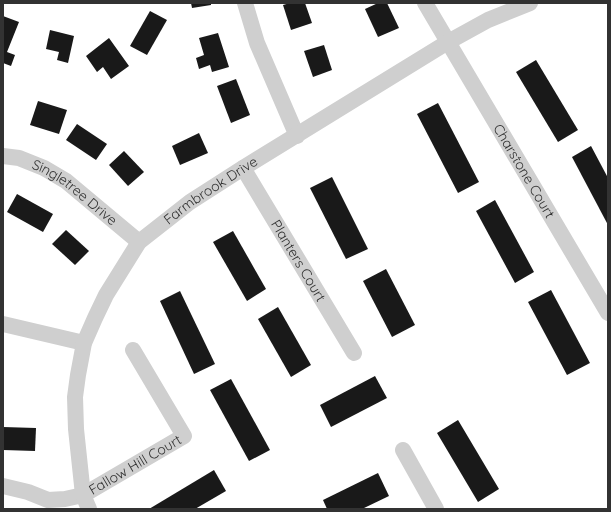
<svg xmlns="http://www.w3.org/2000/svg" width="611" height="512" font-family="Quicksand,sans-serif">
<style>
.building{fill:#191919}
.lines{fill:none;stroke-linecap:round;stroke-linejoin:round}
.minor{stroke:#cfcfcf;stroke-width:16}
.labels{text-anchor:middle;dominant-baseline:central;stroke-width:4;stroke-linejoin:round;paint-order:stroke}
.street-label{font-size:14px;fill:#323232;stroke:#fff}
</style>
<rect width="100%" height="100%" fill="#fff"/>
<g class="building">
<path d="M 191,3 L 211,3 L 211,5 L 192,8 Z"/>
<path d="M 290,3 L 305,3 L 312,23 L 291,30 L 283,5 Z"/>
<path d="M 378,3 L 387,3 L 399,28 L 378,37 L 365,9 Z"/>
<path d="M 150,11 L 167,20 L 147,55 L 130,46 Z"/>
<path d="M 3,16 L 19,22 L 7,52 L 15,55 L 11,66 L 3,63 Z"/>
<path d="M 50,30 L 74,36 L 68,63 L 57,60 L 59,52 L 46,49 Z"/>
<path d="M 218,33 L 229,67 L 212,72 L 210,65 L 199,69 L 196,58 L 204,55 L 199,38 Z"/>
<path d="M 109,38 L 129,66 L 111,79 L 103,67 L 97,72 L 86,56 Z"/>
<path d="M 324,45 L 332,70 L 313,77 L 304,51 Z"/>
<path d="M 536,60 L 578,130 L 558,142 L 516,72 Z"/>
<path d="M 236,79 L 250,115 L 231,123 L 217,86 Z"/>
<path d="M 38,101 L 67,110 L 59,134 L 30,125 Z"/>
<path d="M 438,103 L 479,182 L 458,193 L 417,114 Z"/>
<path d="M 77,124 L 107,144 L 96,160 L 66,140 Z"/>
<path d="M 199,133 L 208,153 L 180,165 L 172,146 Z"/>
<path d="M 591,146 L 608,178 L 608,225 L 572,157 Z"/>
<path d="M 124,151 L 144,172 L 128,186 L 109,165 Z"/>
<path d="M 332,177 L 368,249 L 346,259 L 310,188 Z"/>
<path d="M 17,194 L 53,214 L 43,232 L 7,212 Z"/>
<path d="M 495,200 L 534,272 L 515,283 L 476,211 Z"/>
<path d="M 66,230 L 89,251 L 75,265 L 52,244 Z"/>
<path d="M 233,231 L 266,289 L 247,301 L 213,242 Z"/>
<path d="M 386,269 L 415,325 L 392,337 L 363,281 Z"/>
<path d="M 551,290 L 590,363 L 567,375 L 528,302 Z"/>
<path d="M 180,291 L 215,364 L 194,374 L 160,301 Z"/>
<path d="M 278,307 L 311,365 L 291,377 L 258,319 Z"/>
<path d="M 375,376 L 387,398 L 331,427 L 320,405 Z"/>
<path d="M 231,379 L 270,450 L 249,461 L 210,390 Z"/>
<path d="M 458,420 L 499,489 L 478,502 L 437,433 Z"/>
<path d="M 3,427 L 36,428 L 35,451 L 3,450 Z"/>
<path d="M 214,470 L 226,491 L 195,509 L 149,509 Z"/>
<path d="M 378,473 L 389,496 L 362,509 L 327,509 L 323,500 Z"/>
</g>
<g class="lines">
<g class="minor">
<path d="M 245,3 L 257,43 L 297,136"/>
<path id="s1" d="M 425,3 L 608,313"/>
<path id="s2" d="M 3,156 L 19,158 L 44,168 L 66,181 L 139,242"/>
<path id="s3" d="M 243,168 L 354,353"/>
<path d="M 3,324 L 84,343"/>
<path d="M 403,450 L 436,509"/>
<path id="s4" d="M 3,486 L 28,492 L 48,500 L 65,499 L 83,495 L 184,436 L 133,350"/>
<path id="s5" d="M 89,509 L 83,495 L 76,429 L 75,397 L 78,375 L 84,343 L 95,318 L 106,295 L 139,242 L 190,202 L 243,168 L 448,42 L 488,20 L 530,3"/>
</g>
</g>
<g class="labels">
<g class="street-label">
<text stroke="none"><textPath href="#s1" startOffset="195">Charstone Court</textPath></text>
<text stroke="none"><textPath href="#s5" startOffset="372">Farmbrook Drive</textPath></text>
<text stroke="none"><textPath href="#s2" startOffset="82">Singletree Drive</textPath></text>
<text stroke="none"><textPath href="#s3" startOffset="108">Planters Court</textPath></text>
<text stroke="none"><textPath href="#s4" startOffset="143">Fallow Hill Court</textPath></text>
</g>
</g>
<rect width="611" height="512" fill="none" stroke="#323232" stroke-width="8"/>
</svg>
